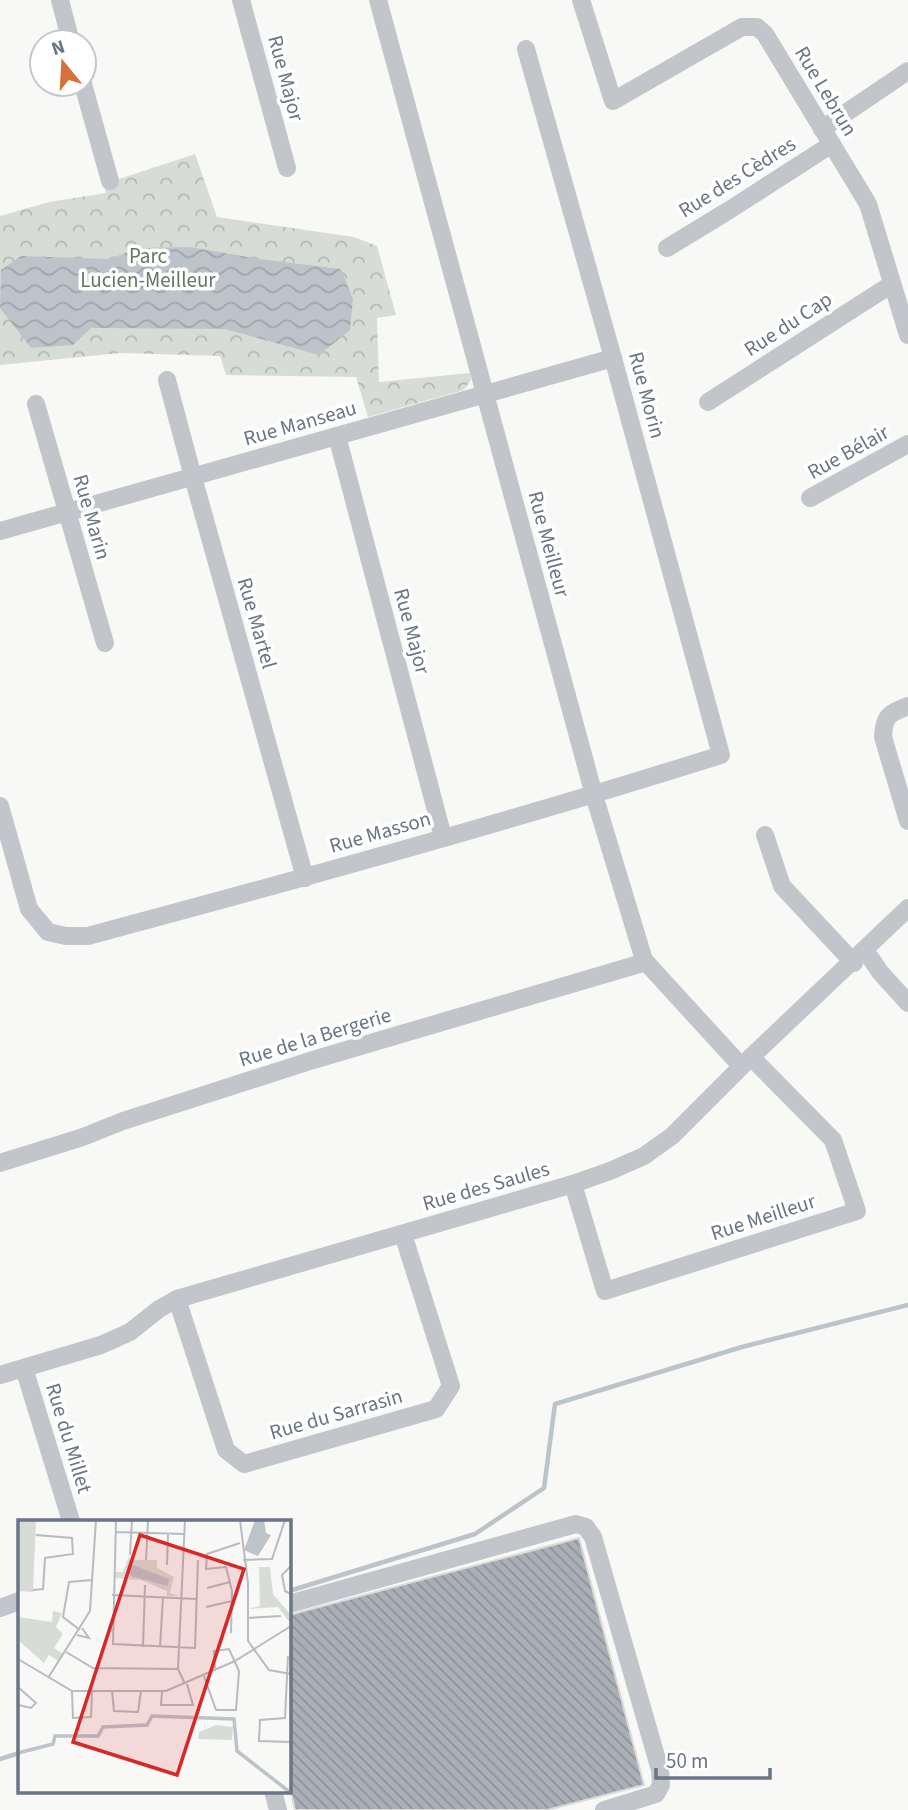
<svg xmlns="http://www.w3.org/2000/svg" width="908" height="1810" font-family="'Source Sans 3',sans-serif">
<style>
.forest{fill:url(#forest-crowns)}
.water{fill:url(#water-waves)}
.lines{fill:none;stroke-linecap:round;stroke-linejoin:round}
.stream{stroke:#bcc4ca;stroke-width:4.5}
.building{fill:url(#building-back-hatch);stroke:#dadad8;stroke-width:2}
.minor{stroke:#c2c5c9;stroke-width:18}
.labels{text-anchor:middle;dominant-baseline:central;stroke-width:7;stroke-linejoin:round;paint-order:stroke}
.street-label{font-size:21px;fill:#6a7585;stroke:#fff}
.park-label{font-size:21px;fill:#667764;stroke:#fff}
.inset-river{fill:none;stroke:#bcc4ca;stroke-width:3.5}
.inset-road{fill:none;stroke:#b6bcc2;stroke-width:2}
.view{fill:#d62828;fill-opacity:0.15;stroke:#d62828;stroke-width:3.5}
.inset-edge{fill:none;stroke:#6a7585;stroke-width:3.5}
</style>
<defs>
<pattern id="forest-crowns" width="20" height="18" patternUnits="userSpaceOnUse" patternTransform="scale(1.75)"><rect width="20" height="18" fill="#d7ddd6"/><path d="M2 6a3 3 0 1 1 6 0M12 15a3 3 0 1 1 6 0" fill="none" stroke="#b2b8b3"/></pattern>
<pattern id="water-waves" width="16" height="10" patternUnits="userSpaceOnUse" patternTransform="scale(1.75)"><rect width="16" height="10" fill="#bcc4ca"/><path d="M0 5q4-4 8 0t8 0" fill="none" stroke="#9da4aa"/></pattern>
<pattern id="building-back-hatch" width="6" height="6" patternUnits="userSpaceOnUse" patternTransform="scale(1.75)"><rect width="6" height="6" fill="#aaafb6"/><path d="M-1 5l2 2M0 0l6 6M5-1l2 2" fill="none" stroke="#8e939a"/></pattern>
</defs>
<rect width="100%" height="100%" fill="#f8f8f6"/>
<path class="forest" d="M 195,154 L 217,217 L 354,237 L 377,246 L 396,315 L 377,318 L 379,382 L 470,373 L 471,380 L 464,390 L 368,417 L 356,377 L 226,375 L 220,356 L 120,353 L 0,365 L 0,216 L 49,202 L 106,193 L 104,184 Z"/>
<path class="water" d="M 190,247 L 259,259 L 341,269 L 353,299 L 350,330 L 319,355 L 225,329 L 91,328 L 73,345 L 31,348 L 0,308 L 1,270 L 21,256 L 109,259 L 139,248 Z"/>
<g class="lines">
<g class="stream">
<path d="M 289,1591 L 475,1534 L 544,1488 L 555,1404 L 742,1347 L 908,1305"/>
<path d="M 0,1759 L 19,1753"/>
</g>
</g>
<path class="building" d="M 579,1538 L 644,1785 L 547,1810 L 295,1810 L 289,1784 L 289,1615 Z"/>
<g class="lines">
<g class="minor">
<path d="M 60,0 L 71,42"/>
<path d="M 241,0 L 287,168"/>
<path d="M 378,0 L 594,795 L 644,960 L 741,1066"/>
<path d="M 581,0 L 613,101 L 742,27 L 757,27 L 765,34 L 868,204 L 908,335"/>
<path d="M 83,84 L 110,181"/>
<path d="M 822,129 L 908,71"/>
<path d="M 667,248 L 731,209 L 832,144"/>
<path d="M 167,380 L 193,477 L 305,878"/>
<path d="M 708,402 L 892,284"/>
<path d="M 36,404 L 105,643"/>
<path d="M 337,436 L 443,837"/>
<path d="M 810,498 L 908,444"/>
<path d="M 0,531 L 613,358"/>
<path d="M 908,706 C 889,714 884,715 883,737 L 908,821"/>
<path d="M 0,806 L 29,909 L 48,932 L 66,936 L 88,936 C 300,879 512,821 721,755 L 613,358 L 526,49"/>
<path d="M 765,835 L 782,886 L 854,963"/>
<path d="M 865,950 L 880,972 L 908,1003"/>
<path d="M 0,1163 L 83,1137 L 123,1121 L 313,1060 L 646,962"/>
<path d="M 573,1184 L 605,1291 L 857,1211 L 833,1140 L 751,1057"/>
<path d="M 177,1299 L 226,1450 L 244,1464 L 436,1409 L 451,1386 L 403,1234"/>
<path d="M 24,1368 L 71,1521"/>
<path d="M 0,1375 L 101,1345 L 130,1332 L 159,1309 L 177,1299 L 573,1184 L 610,1171 L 644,1156 L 672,1136 L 751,1057 L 908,908"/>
<path d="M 289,1604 L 576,1524 L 586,1527 L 593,1537 L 660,1770 L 661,1785 L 656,1794 L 604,1810"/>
<path d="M 0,1608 L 19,1601"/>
<path d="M 273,1791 L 278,1810"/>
</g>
</g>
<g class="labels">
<g class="street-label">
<text transform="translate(286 78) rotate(75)">Rue Major</text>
<text transform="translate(826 91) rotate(59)">Rue Lebrun</text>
<text transform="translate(737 177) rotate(-32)">Rue des Cèdres</text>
<text transform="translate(788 324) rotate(-33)">Rue du Cap</text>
<text transform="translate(647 395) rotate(75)">Rue Morin</text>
<text transform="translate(300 423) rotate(-16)">Rue Manseau</text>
<text transform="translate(848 452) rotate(-29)">Rue Bélair</text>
<text transform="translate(92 517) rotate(74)">Rue Marin</text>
<text transform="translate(549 544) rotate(75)">Rue Meilleur</text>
<text transform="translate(257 623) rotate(74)">Rue Martel</text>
<text transform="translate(412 631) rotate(75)">Rue Major</text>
<text transform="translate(380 832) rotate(-16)">Rue Masson</text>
<text transform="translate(315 1037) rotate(-17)">Rue de la Bergerie</text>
<text transform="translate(486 1186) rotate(-16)">Rue des Saules</text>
<text transform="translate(763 1217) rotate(-18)">Rue Meilleur</text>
<text transform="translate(336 1414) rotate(-16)">Rue du Sarrasin</text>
<text transform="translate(69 1438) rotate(73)">Rue du Millet</text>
</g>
<g class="park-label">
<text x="148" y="256">Parc<tspan x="148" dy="24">Lucien-Meilleur</tspan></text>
</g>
</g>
<g transform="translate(18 1520)">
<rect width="273" height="273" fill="#f8f8f6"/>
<path d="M 0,0 L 18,0 L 15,72 L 0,71 ZM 111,36 L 112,40 L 139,40 L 139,48 L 156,57 L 152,73 L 162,76 L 149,76 L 149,71 L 123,60 L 96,58 L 96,52 L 105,52 ZM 241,47 L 252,47 L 255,74 L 273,95 L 273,104 L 260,87 L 230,89 L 242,86 ZM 35,91 L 44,93 L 38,107 L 45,114 L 36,128 L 45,134 L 40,141 L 31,135 L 26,143 L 0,120 L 0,97 L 34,102 ZM 198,205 L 215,207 L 214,220 L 180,219 L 181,212 Z" fill="#d7ddd6"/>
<path d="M 237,0 L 246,0 L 248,13 L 253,15 L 240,36 L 226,30 ZM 115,45 L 151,59 L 150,66 L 113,56 L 110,49 Z" fill="#bcc4ca"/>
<path class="inset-river" d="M 0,233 L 35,224 L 37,216 L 80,216 L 85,207 L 129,205 L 134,196 L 216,199 L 219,231 L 273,273"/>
<path class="inset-road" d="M 98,0 L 95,124 L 177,128 L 180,40M 167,0 L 160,149 L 167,164M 222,0 L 230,63 L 230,121 L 251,150 L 273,154M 98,12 L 166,14M 112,35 L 114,0M 128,40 L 130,0M 225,40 L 254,39 L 267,0M 149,45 L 150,14M 273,46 L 264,55 L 267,71 L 273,74M 189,68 L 212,62M 15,70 L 25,69 L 27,38 L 55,34 L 54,18 L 18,15M 94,75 L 179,79M 188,87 L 214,81M 229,98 L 263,96M 62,110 L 45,97 L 51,62 L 74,60M 213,113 L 214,71 L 208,47 L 188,49 L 189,34 L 222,23M 59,115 L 71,118 L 64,108M 125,127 L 127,65M 142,127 L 145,77M 48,132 L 75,148 L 160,149M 270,136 L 267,198 L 242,200 L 241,221 L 273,222M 0,139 L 54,171 L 148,171 L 217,141 L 273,106M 186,156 L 198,190 L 218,190 L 221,151 L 211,129 L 196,131 L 197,150M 30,158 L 72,91 L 78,0M 0,167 L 18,183 L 13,188 L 0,185M 94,170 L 96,191 L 120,192 L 123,171M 54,171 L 55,198 L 73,197 L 74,172M 144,172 L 143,185 L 175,185 L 169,164"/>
<path class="view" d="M 122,15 L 226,49 L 159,255 L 55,222 Z"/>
<rect width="273" height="273" class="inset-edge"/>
</g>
<g transform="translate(63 63) rotate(342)"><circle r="33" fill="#ffffff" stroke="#c3c8ce" stroke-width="2"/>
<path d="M0-5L12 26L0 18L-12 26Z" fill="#d77138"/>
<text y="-10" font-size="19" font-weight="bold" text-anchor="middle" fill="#6a7585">N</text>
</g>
<path d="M656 1768v10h114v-10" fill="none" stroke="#6a7585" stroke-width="3.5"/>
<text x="666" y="1768" font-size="21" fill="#6a7585" stroke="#ffffff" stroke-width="5" paint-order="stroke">50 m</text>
</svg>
